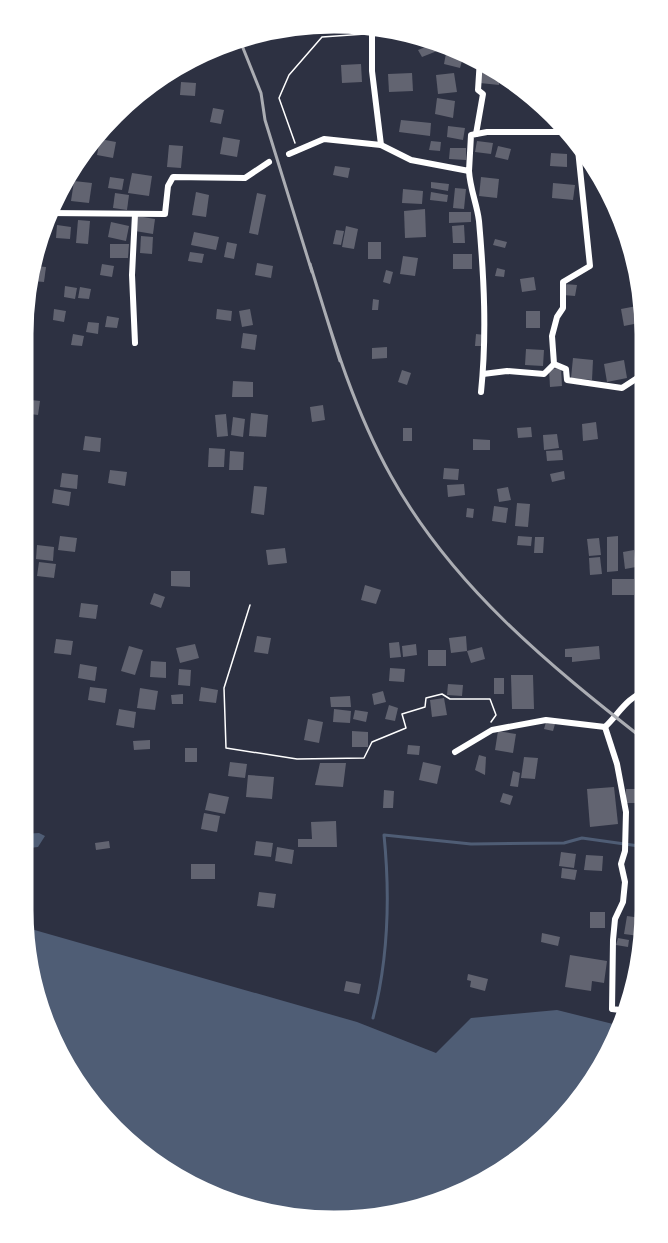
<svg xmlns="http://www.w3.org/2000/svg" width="668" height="1243" font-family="'DM Sans',sans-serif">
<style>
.water{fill:#4f5d75}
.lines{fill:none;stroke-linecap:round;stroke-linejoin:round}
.stream{stroke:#4f5d75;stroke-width:3}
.building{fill:#626471}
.path{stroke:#fff;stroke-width:1.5}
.minor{stroke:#fff;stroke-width:6}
.rail{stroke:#abadb3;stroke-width:3}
.rim{fill:none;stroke:#fff;stroke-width:3}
</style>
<rect width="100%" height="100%" fill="#2d3142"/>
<g class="water">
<path d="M 39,833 L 45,836 L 38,847 L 21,849 L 21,834 Z"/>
<path d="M 24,927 L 357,1022 L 436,1053 L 471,1018 L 557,1010 L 621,1026 L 605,1065 L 541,1144 L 454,1198 L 355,1221 L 253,1211 L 160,1169 L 86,1100 L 38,1010 Z"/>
</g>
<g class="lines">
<path class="stream" d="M 373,1018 C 388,960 390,895 384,835 L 471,844 L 564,843 L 582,838 L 646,847"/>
</g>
<g class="building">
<path d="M 367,24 L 368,28 L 353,31 L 352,25 Z"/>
<path d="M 343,26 L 344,31 L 330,31 L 330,27 Z"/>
<path d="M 433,44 L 437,51 L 422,57 L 418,50 Z"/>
<path d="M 447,48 L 464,54 L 460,68 L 444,64 Z"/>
<path d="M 361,64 L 362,82 L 342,83 L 341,65 Z"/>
<path d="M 481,68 L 500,70 L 499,85 L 480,83 Z"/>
<path d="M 412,73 L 413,91 L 389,92 L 388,74 Z"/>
<path d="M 454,73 L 457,92 L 438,94 L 436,75 Z"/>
<path d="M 513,79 L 519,83 L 529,91 L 512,89 Z"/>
<path d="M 181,82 L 196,83 L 195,96 L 180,95 Z"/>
<path d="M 437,98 L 455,101 L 453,118 L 435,114 Z"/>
<path d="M 213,108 L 224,110 L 221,124 L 210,122 Z"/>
<path d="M 401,120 L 431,123 L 430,136 L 399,132 Z"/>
<path d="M 448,126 L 465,128 L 463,140 L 447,137 Z"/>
<path d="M 223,137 L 240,140 L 237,157 L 220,154 Z"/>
<path d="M 100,139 L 116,142 L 113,158 L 97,155 Z"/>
<path d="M 431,141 L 441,142 L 440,151 L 429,150 Z"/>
<path d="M 477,141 L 493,143 L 491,154 L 475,152 Z"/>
<path d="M 169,145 L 183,146 L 181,168 L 167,167 Z"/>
<path d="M 498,146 L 511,149 L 508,160 L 495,157 Z"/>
<path d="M 450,148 L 466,148 L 466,160 L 449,159 Z"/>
<path d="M 551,153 L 567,154 L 567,167 L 550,166 Z"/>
<path d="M 335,166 L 350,168 L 348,178 L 333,175 Z"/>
<path d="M 132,173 L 152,176 L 149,196 L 128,193 Z"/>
<path d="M 63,177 L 66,177 L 64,199 L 55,198 Z"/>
<path d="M 110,177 L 124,179 L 122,190 L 108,188 Z"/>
<path d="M 481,177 L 499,179 L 497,198 L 479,196 Z"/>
<path d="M 74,181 L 92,183 L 89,203 L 71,201 Z"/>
<path d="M 431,182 L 449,184 L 448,191 L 431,188 Z"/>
<path d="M 553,183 L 575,185 L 573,200 L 552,198 Z"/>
<path d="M 455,188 L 466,189 L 464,209 L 453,208 Z"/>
<path d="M 403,189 L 423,191 L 422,204 L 402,203 Z"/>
<path d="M 196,192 L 209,195 L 206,217 L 192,215 Z"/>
<path d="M 431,192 L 448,195 L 447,202 L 430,200 Z"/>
<path d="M 115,193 L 129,195 L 127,210 L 113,208 Z"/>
<path d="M 257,193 L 266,195 L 258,235 L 249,233 Z"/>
<path d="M 425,209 L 426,237 L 405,238 L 404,211 Z"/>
<path d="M 449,212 L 471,212 L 471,222 L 449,223 Z"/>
<path d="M 137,216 L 155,219 L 153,234 L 135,231 Z"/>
<path d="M 78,220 L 90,221 L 88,244 L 76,243 Z"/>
<path d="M 111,222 L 129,226 L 126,241 L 108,237 Z"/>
<path d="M 57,225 L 71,227 L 70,239 L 56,238 Z"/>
<path d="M 464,225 L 465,243 L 453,243 L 452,226 Z"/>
<path d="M 346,226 L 358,229 L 354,249 L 342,247 Z"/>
<path d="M 336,230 L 344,231 L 341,245 L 333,244 Z"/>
<path d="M 194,232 L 219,237 L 216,250 L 191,245 Z"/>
<path d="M 38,236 L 38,252 L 32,251 Z"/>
<path d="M 141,236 L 153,237 L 152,254 L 140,253 Z"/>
<path d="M 495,239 L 507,242 L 505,248 L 493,245 Z"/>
<path d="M 227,242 L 237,244 L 234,259 L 224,257 Z"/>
<rect x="368" y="242" width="13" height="17"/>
<path d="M 110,244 L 129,244 L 128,258 L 110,258 Z"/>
<path d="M 190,252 L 204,254 L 202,263 L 188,261 Z"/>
<rect x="453" y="254" width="19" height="15"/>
<path d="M 403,256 L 418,258 L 415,276 L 400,274 Z"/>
<path d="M 257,263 L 273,266 L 271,278 L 255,275 Z"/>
<path d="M 102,264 L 114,266 L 112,277 L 100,275 Z"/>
<path d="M 35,266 L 46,267 L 44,282 L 33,281 Z"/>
<path d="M 497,268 L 505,270 L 504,277 L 495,276 Z"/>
<path d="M 386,270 L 393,272 L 390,284 L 383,282 Z"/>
<path d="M 534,277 L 536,290 L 522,292 L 520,279 Z"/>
<path d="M 564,284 L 577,285 L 575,296 L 563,295 Z"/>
<path d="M 65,286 L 77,288 L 75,299 L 64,297 Z"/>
<path d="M 80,287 L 91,289 L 89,299 L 78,298 Z"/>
<path d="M 373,299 L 379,300 L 378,310 L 372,310 Z"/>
<path d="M 642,305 L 644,322 L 624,326 L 621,309 Z"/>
<path d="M 54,309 L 66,311 L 64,322 L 53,320 Z"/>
<path d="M 217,309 L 232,311 L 231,321 L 216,319 Z"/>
<path d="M 250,309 L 253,325 L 242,327 L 239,311 Z"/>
<rect x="526" y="311" width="14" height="17"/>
<path d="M 107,316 L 119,318 L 117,328 L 105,327 Z"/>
<path d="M 88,322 L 99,323 L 98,334 L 86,332 Z"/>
<path d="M 243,333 L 257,335 L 255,350 L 241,348 Z"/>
<path d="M 73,334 L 84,336 L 82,346 L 71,345 Z"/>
<path d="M 476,334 L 485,335 L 484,346 L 475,346 Z"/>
<path d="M 387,347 L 387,358 L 372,359 L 372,348 Z"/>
<path d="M 526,349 L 544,350 L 543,366 L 525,365 Z"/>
<path d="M 573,358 L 593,360 L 592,380 L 571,378 Z"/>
<path d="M 624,360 L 627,378 L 607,382 L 604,364 Z"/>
<path d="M 561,368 L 562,386 L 550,387 L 549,369 Z"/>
<path d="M 402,370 L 411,373 L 407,385 L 398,382 Z"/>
<path d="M 233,381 L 253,382 L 253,397 L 232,397 Z"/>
<path d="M 22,399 L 40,401 L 38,415 L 22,413 Z"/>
<path d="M 323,405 L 325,420 L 312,422 L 310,407 Z"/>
<path d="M 251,413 L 268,415 L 266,437 L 249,436 Z"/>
<path d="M 226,414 L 228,436 L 217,437 L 215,415 Z"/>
<path d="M 233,417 L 245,419 L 243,437 L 231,435 Z"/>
<path d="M 596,422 L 598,439 L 583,441 L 582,424 Z"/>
<path d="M 531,427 L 532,437 L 518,438 L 517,428 Z"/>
<rect x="403" y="428" width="9" height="13"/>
<path d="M 557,434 L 559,448 L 544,450 L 543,435 Z"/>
<path d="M 85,436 L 101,438 L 100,452 L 83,450 Z"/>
<path d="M 473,439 L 490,440 L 490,450 L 473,450 Z"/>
<path d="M 209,448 L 225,449 L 224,467 L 208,467 Z"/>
<path d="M 562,450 L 563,460 L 547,461 L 546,451 Z"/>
<path d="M 230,451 L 244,452 L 243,470 L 229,470 Z"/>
<path d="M 444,468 L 459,469 L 458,480 L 443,479 Z"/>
<path d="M 110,470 L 127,472 L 125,486 L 108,483 Z"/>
<path d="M 564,471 L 565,479 L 552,482 L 550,474 Z"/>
<path d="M 62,473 L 78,475 L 77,489 L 60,487 Z"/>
<path d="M 464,484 L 465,495 L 448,497 L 447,485 Z"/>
<path d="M 254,486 L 267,487 L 264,515 L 251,513 Z"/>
<path d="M 508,487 L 511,500 L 499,502 L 497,489 Z"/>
<path d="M 54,489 L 71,492 L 69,506 L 52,503 Z"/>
<path d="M 517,503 L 530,504 L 528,527 L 515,526 Z"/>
<path d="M 494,506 L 508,508 L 506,523 L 492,521 Z"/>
<path d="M 467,508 L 474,509 L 473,518 L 466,517 Z"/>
<path d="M 60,536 L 77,538 L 75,552 L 58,550 Z"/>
<path d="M 518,536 L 532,537 L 531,546 L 517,545 Z"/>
<path d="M 618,536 L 618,571 L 607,572 L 607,537 Z"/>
<path d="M 535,537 L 544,537 L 543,553 L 534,553 Z"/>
<path d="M 599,538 L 601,555 L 589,556 L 587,539 Z"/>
<path d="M 37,545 L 54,547 L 53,561 L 36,559 Z"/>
<path d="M 285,548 L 287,563 L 268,565 L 266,550 Z"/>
<path d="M 645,549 L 645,566 L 640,567 L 638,550 Z"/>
<path d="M 634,550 L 636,567 L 625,569 L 623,552 Z"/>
<path d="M 600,557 L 602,574 L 590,575 L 589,558 Z"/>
<path d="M 39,562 L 56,564 L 54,578 L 37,576 Z"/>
<path d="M 171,571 L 190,571 L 190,587 L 171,586 Z"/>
<rect x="612" y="579" width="22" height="16"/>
<path d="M 638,581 L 645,581 L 645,596 L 636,595 Z"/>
<path d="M 365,585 L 381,590 L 376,604 L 361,600 Z"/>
<path d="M 154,593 L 165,597 L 161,608 L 150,604 Z"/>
<path d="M 81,603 L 98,605 L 96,619 L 79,617 Z"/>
<path d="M 257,636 L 271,638 L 268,654 L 254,652 Z"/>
<path d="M 466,636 L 467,651 L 451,653 L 449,638 Z"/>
<path d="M 56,639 L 73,641 L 71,655 L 54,653 Z"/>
<path d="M 399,642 L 401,657 L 390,658 L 389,643 Z"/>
<path d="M 21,643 L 29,644 L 26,667 L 21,666 Z"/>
<path d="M 195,644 L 199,658 L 180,663 L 176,648 Z"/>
<path d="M 416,644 L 417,655 L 403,657 L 402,646 Z"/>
<path d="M 129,646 L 143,650 L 135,675 L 121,671 Z"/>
<path d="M 599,646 L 600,659 L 572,662 L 572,657 L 565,657 L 565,649 Z"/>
<path d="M 482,647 L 485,659 L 471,663 L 467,651 Z"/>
<rect x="428" y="650" width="18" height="16"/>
<path d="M 151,661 L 166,662 L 166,678 L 150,677 Z"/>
<path d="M 80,664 L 97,667 L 95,681 L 78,678 Z"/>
<path d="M 390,668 L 405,669 L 404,682 L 389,681 Z"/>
<path d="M 179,669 L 191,670 L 190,686 L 178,685 Z"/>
<path d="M 511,675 L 533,675 L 534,709 L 512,709 Z"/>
<rect x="494" y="678" width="10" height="16"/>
<path d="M 448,684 L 463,685 L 462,696 L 447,695 Z"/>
<path d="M 90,687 L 107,689 L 105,703 L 88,700 Z"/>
<path d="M 201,687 L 218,690 L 216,703 L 199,701 Z"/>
<path d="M 140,688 L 158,691 L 155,710 L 137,708 Z"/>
<path d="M 383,691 L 386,702 L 374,705 L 372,694 Z"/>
<path d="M 183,694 L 183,704 L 172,704 L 171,695 Z"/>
<path d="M 350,696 L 351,707 L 331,707 L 330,697 Z"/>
<path d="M 444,698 L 447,715 L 432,717 L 430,700 Z"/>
<path d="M 389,705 L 398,708 L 395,721 L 385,719 Z"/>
<path d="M 119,709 L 136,712 L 134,728 L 116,725 Z"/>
<path d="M 334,709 L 351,711 L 350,723 L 333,722 Z"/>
<path d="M 355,710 L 368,712 L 366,722 L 353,719 Z"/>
<path d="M 308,719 L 323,722 L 319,743 L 304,740 Z"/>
<path d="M 546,722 L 555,724 L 553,731 L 544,729 Z"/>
<path d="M 352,731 L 368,732 L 368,747 L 352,747 Z"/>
<path d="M 498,731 L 516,734 L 513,753 L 495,750 Z"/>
<path d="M 150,740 L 150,749 L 134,750 L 133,741 Z"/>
<path d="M 408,745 L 420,746 L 419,755 L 407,754 Z"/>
<rect x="185" y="748" width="12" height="14"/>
<path d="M 479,755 L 486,757 L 485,775 L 475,770 Z"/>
<path d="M 524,757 L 538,758 L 535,779 L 521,778 Z"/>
<path d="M 230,762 L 247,764 L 245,778 L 228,776 Z"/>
<path d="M 423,762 L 441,766 L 437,784 L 419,780 Z"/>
<path d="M 320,763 L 346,763 L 343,787 L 315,785 Z"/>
<path d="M 513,771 L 520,773 L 518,787 L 510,786 Z"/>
<path d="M 248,775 L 274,777 L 272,799 L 246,797 Z"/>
<path d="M 614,787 L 618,824 L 590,827 L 587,789 Z"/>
<rect x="626" y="789" width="15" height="14"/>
<path d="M 384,790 L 394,791 L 393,808 L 383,808 Z"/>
<path d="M 209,793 L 229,797 L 225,814 L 205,810 Z"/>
<path d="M 503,793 L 513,796 L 510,805 L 500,802 Z"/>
<path d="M 204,813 L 220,816 L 217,832 L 201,829 Z"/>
<path d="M 336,821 L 337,847 L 298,847 L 298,839 L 312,839 L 311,822 Z"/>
<path d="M 109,841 L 110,848 L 96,850 L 95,843 Z"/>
<path d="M 256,841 L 273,843 L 271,857 L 254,855 Z"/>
<path d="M 277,847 L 294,850 L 292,864 L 275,861 Z"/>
<path d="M 561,852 L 576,854 L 574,868 L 559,866 Z"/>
<path d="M 586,855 L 603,856 L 602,871 L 584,870 Z"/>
<rect x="191" y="864" width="24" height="15"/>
<path d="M 562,868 L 577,870 L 575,880 L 561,878 Z"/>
<path d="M 259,892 L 276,894 L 274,908 L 257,906 Z"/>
<rect x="590" y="912" width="15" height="16"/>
<path d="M 627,916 L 641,918 L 639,936 L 624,934 Z"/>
<path d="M 542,933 L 560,937 L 558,946 L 541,942 Z"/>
<path d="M 618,938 L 629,940 L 628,947 L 616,945 Z"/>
<path d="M 570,955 L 607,961 L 604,983 L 592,981 L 591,991 L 565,987 Z"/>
<path d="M 468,974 L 488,979 L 485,991 L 470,987 L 471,981 L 467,980 Z"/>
<path d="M 346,981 L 361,984 L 359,994 L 344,991 Z"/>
</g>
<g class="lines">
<g class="path">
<path d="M 295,143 L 279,98 L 289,75 L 322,37 L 365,34"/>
<path d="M 250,605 L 224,688 L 226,748 L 297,759 L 364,758 L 372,742 L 406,728 L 402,714 L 425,707 L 426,698 L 442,694 L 450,699 L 490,699 L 496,715 L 491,722"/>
</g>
<g class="minor">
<path d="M 372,24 L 372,71 L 381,145"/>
<path d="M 476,134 L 483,94 L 478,90 L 480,59"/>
<path d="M 577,140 L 590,266 L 563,282 L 563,308 L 557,317 L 552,336 L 554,364 L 566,369 L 567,380 L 622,388 L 645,373"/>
<path d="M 289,154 L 324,139 L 381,145 L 411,160 L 469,171 L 471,135 L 487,132 L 570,132"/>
<path d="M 469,171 C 470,189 477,204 479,221 C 484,278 487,334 481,392"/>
<path d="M 48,213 L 165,214 L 168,186 L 173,177 L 245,178 L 269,162"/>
<path d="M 135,214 L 132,275 L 135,343"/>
<path d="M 483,374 L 507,371 L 544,374 L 554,364"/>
<path d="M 605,727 L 617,764 L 626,812 L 625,851 L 621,864 L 625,882 L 623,902 L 615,919 L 613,940 L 612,1009 L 628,1011"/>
<path d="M 455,752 L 492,730 L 546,720 L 605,727 C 619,714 626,698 646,691"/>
</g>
<g class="rail">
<path d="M 239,38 L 261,93 L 265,120 L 312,272"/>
<path d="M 340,361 L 310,264 C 332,336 354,410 391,476 C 452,586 549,665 646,741"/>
</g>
</g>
<path d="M0 0H668V1243H0ZM334 32H334A302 302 0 0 1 636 334V910A302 302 0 0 1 334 1212H334A302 302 0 0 1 32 910V334A302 302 0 0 1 334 32Z" fill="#fff" fill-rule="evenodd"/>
<path class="rim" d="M334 32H334A302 302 0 0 1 636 334V910A302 302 0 0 1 334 1212H334A302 302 0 0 1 32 910V334A302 302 0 0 1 334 32Z"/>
</svg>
